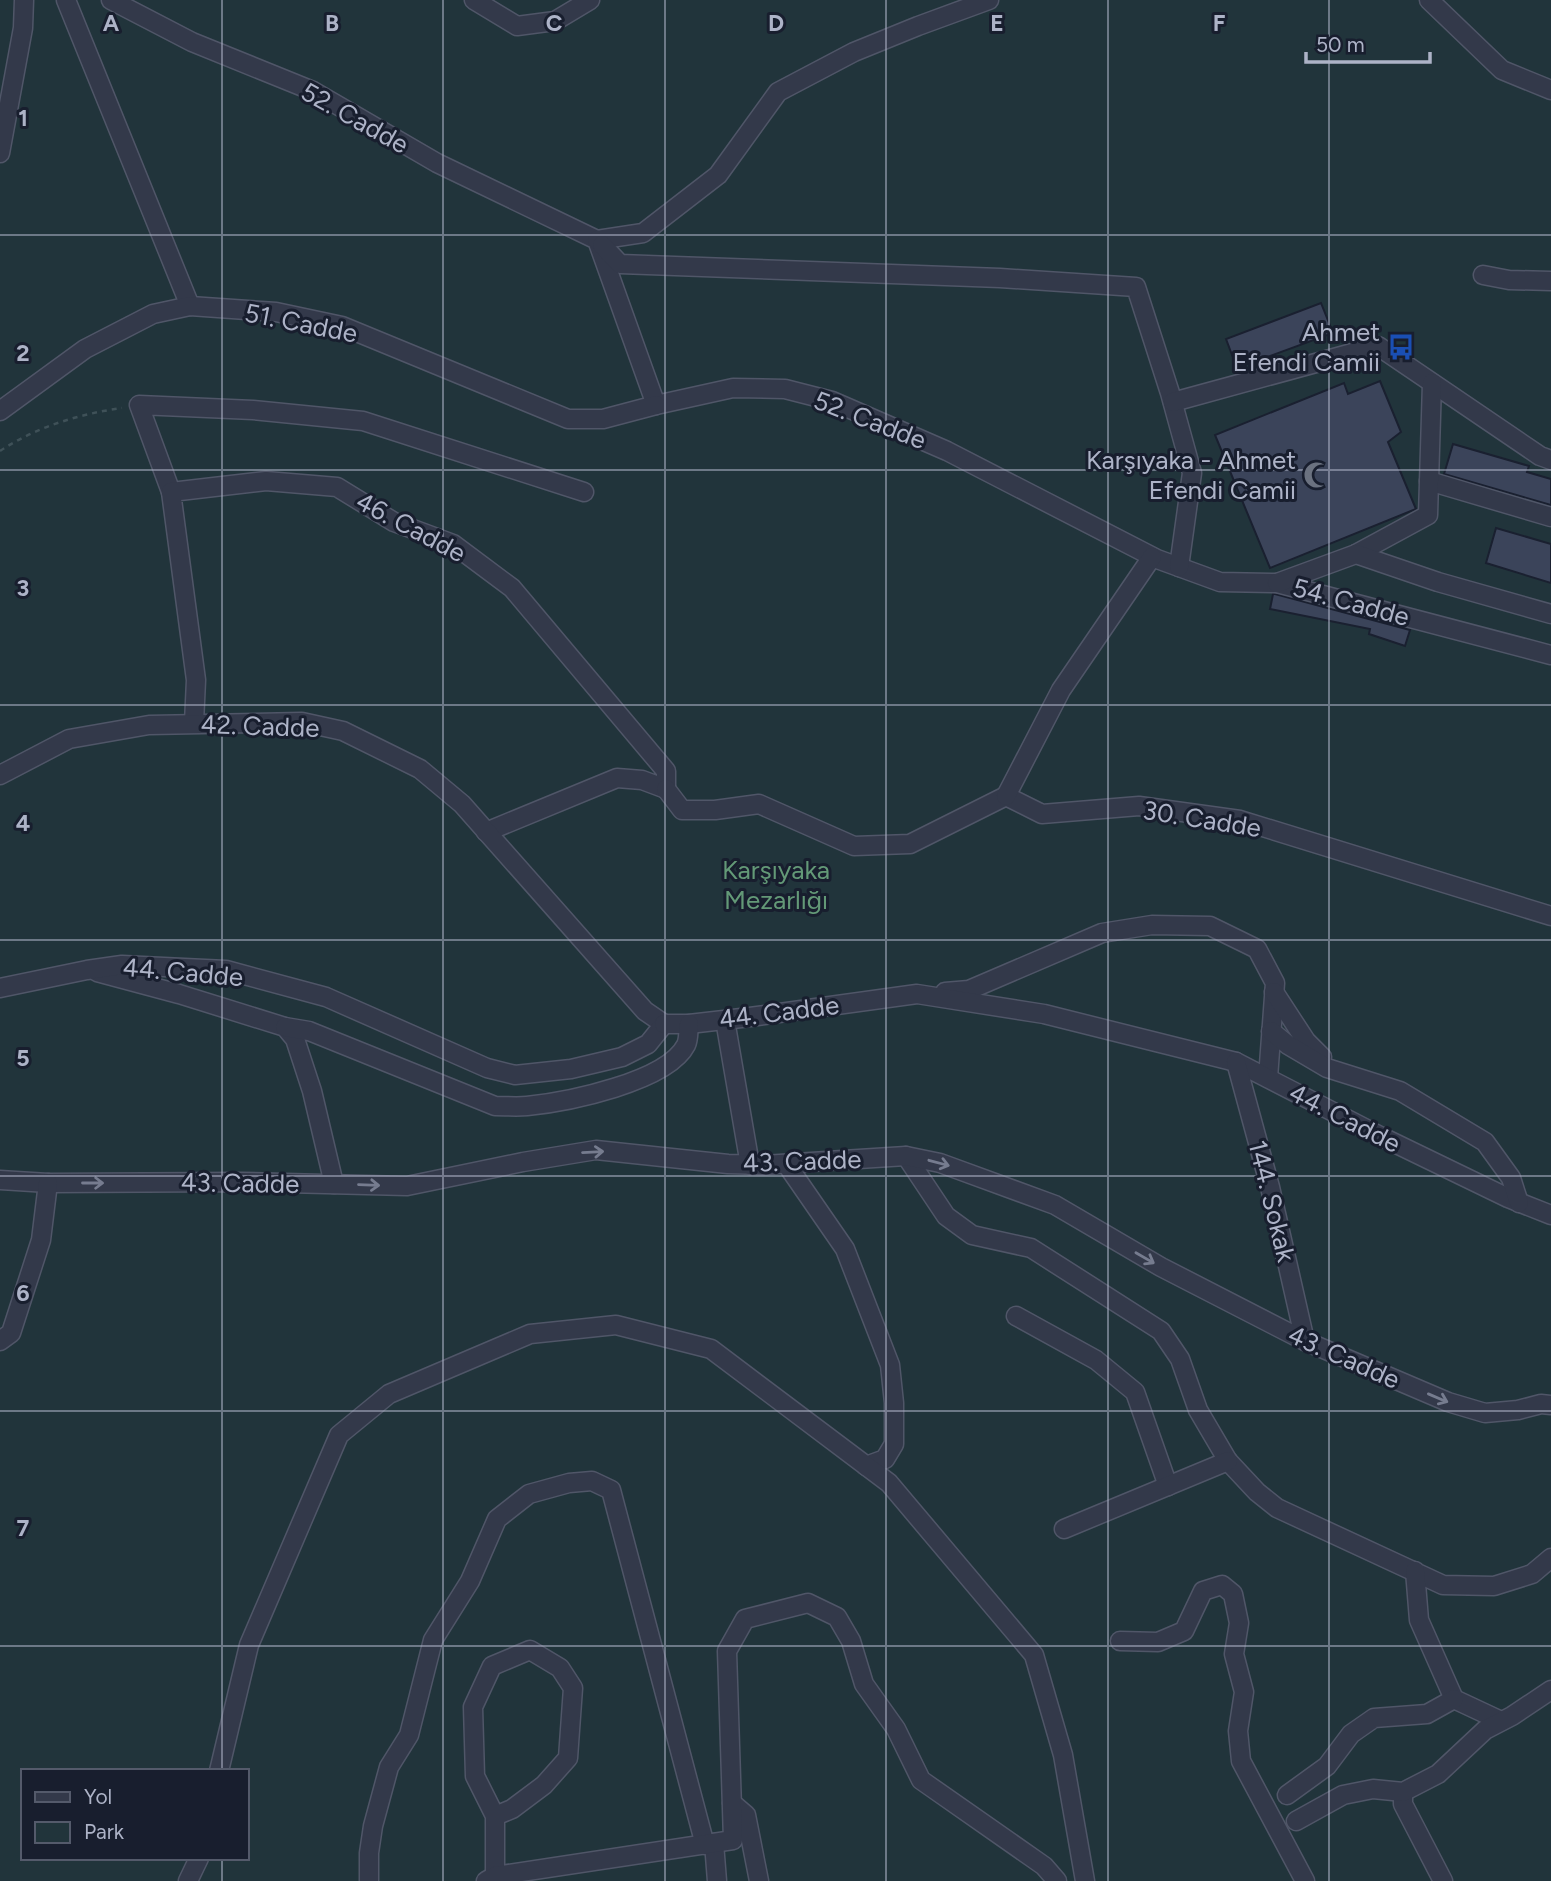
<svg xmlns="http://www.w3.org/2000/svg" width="1551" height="1881" font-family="Figtree,sans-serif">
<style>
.green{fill:#21343b;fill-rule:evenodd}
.building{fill:#3b445a;stroke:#1a2030;stroke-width:2}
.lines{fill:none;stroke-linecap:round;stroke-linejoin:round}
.minor-casing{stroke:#505668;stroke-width:21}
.path{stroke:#3f5158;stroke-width:2.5;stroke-dasharray:5 5;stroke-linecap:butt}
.minor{stroke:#33394a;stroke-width:18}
.oneway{stroke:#767c8f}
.grid{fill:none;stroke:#adb3c7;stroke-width:2;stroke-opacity:0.55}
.labels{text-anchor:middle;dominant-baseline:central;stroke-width:6;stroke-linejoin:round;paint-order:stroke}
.street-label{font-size:26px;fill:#adb3c7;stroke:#181e2e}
.poi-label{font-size:26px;fill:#adb3c7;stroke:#181e2e;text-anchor:end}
.park-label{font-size:26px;fill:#639977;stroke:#181e2e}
.grid-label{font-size:23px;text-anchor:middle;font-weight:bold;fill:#adb3c7;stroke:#181e2e;stroke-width:6;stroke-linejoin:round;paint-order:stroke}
</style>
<rect width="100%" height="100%" fill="#1f273a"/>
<path class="green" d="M 0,0 L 1551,0 L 1551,1881 L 0,1881 ZM 23,1771 L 247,1771 L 247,1858 L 23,1858 Z"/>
<g class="building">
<path d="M 1321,303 L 1333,333 L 1237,368 L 1226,339 Z"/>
<path d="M 1380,381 L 1401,432 L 1388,442 L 1416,509 L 1270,568 L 1215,435 L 1344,383 L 1348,394 Z"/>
<path d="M 1453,444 L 1529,466 L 1527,472 L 1551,479 L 1551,505 L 1444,474 Z"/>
<path d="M 1496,528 L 1551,544 L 1551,583 L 1486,563 Z"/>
<path d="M 1273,594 L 1275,594 L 1410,630 L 1405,646 L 1369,634 L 1370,629 L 1270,609 Z"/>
</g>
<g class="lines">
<g class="minor-casing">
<g id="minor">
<path d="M 66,0 L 190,306"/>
<path d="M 111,0 L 192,42 L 313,91 L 437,163 L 597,240 L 656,405 L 733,388 L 785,389 L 832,401 L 947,451 L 1157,559 L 1220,582 L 1277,583 L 1551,655"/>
<path d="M 474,0 L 517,26 L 555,21 L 590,0"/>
<path d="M 1429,0 L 1502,70 L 1551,90"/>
<path d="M 0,153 L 23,28 L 24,0"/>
<path d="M 597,240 L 643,233 L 718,175 L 778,92 L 854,52 L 918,26 L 989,0"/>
<path d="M 602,245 L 620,264 L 1000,278 L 1136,287 L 1170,393 L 1192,473 L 1179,567"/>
<path d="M 1483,275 L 1509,280 L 1551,281"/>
<path d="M 1173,402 L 1378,346 L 1540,456 L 1551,460"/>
<path d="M 0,411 L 85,349 L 153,314 L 190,306 L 276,312 L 342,326 L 568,419 L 603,419 L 656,405"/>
<path d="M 1429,481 L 1551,517"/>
<path d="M 171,492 L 139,405 L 253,410 L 363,421 L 584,492"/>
<path d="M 1356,554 L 1428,515 L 1432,383"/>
<path d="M 1277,583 L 1356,554 L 1438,582 L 1551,614"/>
<path d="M 194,723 L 196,680 L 171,492 L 266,481 L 337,487 L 394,522 L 453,544 L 512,588 L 666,771 L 666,789 L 642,780 L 617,778 L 486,832"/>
<path d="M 0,775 L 69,739 L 149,725 L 302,722 L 343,731 L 420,769 L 462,804 L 645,1011 L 664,1024"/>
<path d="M 666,789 L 682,810 L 715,810 L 759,804 L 854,846 L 910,844 L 1006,796 L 1042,814 L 1139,806 L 1240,820 L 1551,916"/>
<path d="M 1006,796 L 1061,690 L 1152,557"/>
<path d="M 97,972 L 179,994 L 285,1027 L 295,1039 L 312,1091 L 334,1184"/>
<path d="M 0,988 L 87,970 L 122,965 L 226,970 L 326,997 L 487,1068 L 515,1075 L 571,1069 L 622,1057 L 648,1044 L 664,1024"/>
<path d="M 945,992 L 969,990 L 1102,933 L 1152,925 L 1210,926 L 1257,949 L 1275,983 L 1268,1078"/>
<path d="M 1274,992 L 1306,1041 L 1322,1057"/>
<path d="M 725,1020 L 750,1165"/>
<path d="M 664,1024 L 689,1024 L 750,1017 L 917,994 L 1044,1014 L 1236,1062 L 1380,1136 L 1508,1198 L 1551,1215"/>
<path d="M 285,1027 L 309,1031 L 495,1106 C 505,1106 517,1107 527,1106 C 567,1102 667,1082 686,1045 C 689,1039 688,1030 689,1024"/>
<path d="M 1271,1031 L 1288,1045 L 1327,1068 L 1400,1091 L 1485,1142 L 1511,1178 L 1519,1203"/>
<path d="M 1236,1062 L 1270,1187 L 1305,1341"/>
<path d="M 906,1156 L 946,1216 L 972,1235 L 1031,1248 L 1161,1331 L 1180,1359 L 1198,1410 L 1228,1461 L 1257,1492 L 1277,1508 L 1443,1585 L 1494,1586 L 1532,1574 L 1551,1558"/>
<path d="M 787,1165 L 845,1249 L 890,1365 L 894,1403 L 894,1444 L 885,1459 L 866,1466"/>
<path d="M 0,1180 L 48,1183 L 242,1182 L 407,1186 L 523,1162 L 596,1150 L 728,1164 L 764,1165 L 906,1156 L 940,1163 L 1055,1205 L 1161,1267 L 1305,1341 L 1448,1402 L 1485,1413 L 1518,1410 L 1541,1404 L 1551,1405"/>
<path d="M 1016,1316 L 1096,1360 L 1135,1392 L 1168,1486"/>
<path d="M 0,1341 L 11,1333 L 41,1240 L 48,1183"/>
<path d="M 1064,1529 L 1228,1461"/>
<path d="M 1415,1571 L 1419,1620 L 1454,1699 L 1501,1721"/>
<path d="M 1120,1641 L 1158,1642 L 1184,1631 L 1203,1591 L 1222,1585 L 1233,1594 L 1239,1623 L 1234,1654 L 1244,1692 L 1238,1731 L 1241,1761 L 1305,1881"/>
<path d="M 219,1771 L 249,1645 L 339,1435 L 389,1394 L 530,1334 L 616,1325 L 711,1349 L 889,1483 L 1034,1655 L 1063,1755 L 1085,1881"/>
<path d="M 1403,1792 L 1403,1804 L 1443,1881"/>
<path d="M 1287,1795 L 1327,1766 L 1351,1734 L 1374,1718 L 1427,1714 L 1454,1699"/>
<path d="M 732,1803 L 746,1815 L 759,1881"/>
<path d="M 495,1816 L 512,1809 L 544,1785 L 568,1758 L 573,1688 L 560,1668 L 530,1650 L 492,1666 L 473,1707 L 475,1776 L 495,1816 L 495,1876"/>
<path d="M 1296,1821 L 1343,1795 L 1373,1789 L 1403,1792 L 1438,1774 L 1485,1730 L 1512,1716 L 1551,1690"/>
<path d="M 714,1843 L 717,1881"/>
<path d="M 188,1881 L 199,1858"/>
<path d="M 369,1881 L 369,1853 L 373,1826 L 389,1767 L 409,1735 L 433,1640 L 470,1581 L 497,1519 L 529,1494 L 569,1483 L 592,1481 L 611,1490 L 705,1845"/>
<path d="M 486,1881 L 495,1876 L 733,1840 L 727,1651 L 745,1619 L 808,1603 L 837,1617 L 851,1641 L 864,1684 L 896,1729 L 921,1780 L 1044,1866 L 1057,1881"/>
</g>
</g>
<path class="path" d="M 0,451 C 36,427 79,414 122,408"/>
<use href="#minor" class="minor"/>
</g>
<defs><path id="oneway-shaft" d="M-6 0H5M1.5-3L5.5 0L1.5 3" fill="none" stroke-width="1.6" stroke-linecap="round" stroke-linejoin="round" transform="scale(1.75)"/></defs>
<g class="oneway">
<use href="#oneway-shaft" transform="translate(593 1152) rotate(-3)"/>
<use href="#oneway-shaft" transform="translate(939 1163) rotate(15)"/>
<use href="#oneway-shaft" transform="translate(93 1183)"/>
<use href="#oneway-shaft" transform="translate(369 1185) rotate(2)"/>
<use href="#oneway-shaft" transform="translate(1145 1258) rotate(30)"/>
<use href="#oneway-shaft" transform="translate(1438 1398) rotate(23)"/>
</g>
<path class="grid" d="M 222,0 L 222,1771M 443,0 L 443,1881M 665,0 L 665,1881M 886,0 L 886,1881M 1108,0 L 1108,1881M 1329,0 L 1329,1881M 0,235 L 1551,235M 0,470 L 1551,470M 0,705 L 1551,705M 0,940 L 1551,940M 0,1176 L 1551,1176M 0,1411 L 1551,1411M 0,1646 L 1551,1646M 222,1858 L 222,1881"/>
<defs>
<g id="bus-bare" transform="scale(2.1)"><path d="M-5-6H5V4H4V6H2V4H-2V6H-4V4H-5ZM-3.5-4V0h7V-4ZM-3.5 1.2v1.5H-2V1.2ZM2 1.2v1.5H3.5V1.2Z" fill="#1a4fb4" stroke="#181e2e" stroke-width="2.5" paint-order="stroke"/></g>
<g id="mosque-bare" transform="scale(2.1)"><path d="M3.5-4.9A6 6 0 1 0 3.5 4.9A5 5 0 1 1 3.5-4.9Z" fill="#6b7280" stroke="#181e2e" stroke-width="2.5" paint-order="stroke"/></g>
</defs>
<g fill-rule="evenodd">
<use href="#bus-bare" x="1401" y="347"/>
<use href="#mosque-bare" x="1317" y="475"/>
</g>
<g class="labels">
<g class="street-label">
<text transform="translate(355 118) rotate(29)">52. Cadde</text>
<text transform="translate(301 323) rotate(11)">51. Cadde</text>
<text transform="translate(870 420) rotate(21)">52. Cadde</text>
<text transform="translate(411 527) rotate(28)">46. Cadde</text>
<text transform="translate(1351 602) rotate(15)">54. Cadde</text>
<text transform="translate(260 726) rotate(2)">42. Cadde</text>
<text transform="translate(1202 819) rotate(9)">30. Cadde</text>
<text transform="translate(183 972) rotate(5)">44. Cadde</text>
<text transform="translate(779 1012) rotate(-7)">44. Cadde</text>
<text transform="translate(1345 1118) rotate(27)">44. Cadde</text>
<text transform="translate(802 1161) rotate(-2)">43. Cadde</text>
<text transform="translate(240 1183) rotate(1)">43. Cadde</text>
<text transform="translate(1272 1201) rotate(76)">144. Sokak</text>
<text transform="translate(1344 1357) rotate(24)">43. Cadde</text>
</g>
<g class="poi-label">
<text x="1380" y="332">Ahmet<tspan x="1380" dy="30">Efendi Camii</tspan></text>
<text x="1296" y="460">Karşıyaka - Ahmet<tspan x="1296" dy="30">Efendi Camii</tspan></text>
</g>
<g class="park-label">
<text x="776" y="870">Karşıyaka<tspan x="776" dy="30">Mezarlığı</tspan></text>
</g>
</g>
<g class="grid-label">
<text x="111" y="31">A</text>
<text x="332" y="31">B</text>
<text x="554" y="31">C</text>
<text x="776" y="31">D</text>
<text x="997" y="31">E</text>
<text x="1219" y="31">F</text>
<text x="23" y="126">1</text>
<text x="23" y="361">2</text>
<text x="23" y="596">3</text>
<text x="23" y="831">4</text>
<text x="23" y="1066">5</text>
<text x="23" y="1301">6</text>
<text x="23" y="1536">7</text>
</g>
<rect x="21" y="1769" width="228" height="91" fill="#181e2e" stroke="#545a6b" stroke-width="2"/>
<rect x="35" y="1792" width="35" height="10" fill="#33394a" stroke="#545a6b" stroke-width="2"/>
<text x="84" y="1804" font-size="21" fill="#adb3c7">Yol</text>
<rect x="35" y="1822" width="35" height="21" fill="#21343b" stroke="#545a6b" stroke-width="2"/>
<text x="84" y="1839" font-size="21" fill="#adb3c7">Park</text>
<path d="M1306 52v10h124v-10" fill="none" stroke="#adb3c7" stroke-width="3.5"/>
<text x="1316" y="52" font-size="21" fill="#adb3c7" stroke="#181e2e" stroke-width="5" paint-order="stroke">50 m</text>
</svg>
